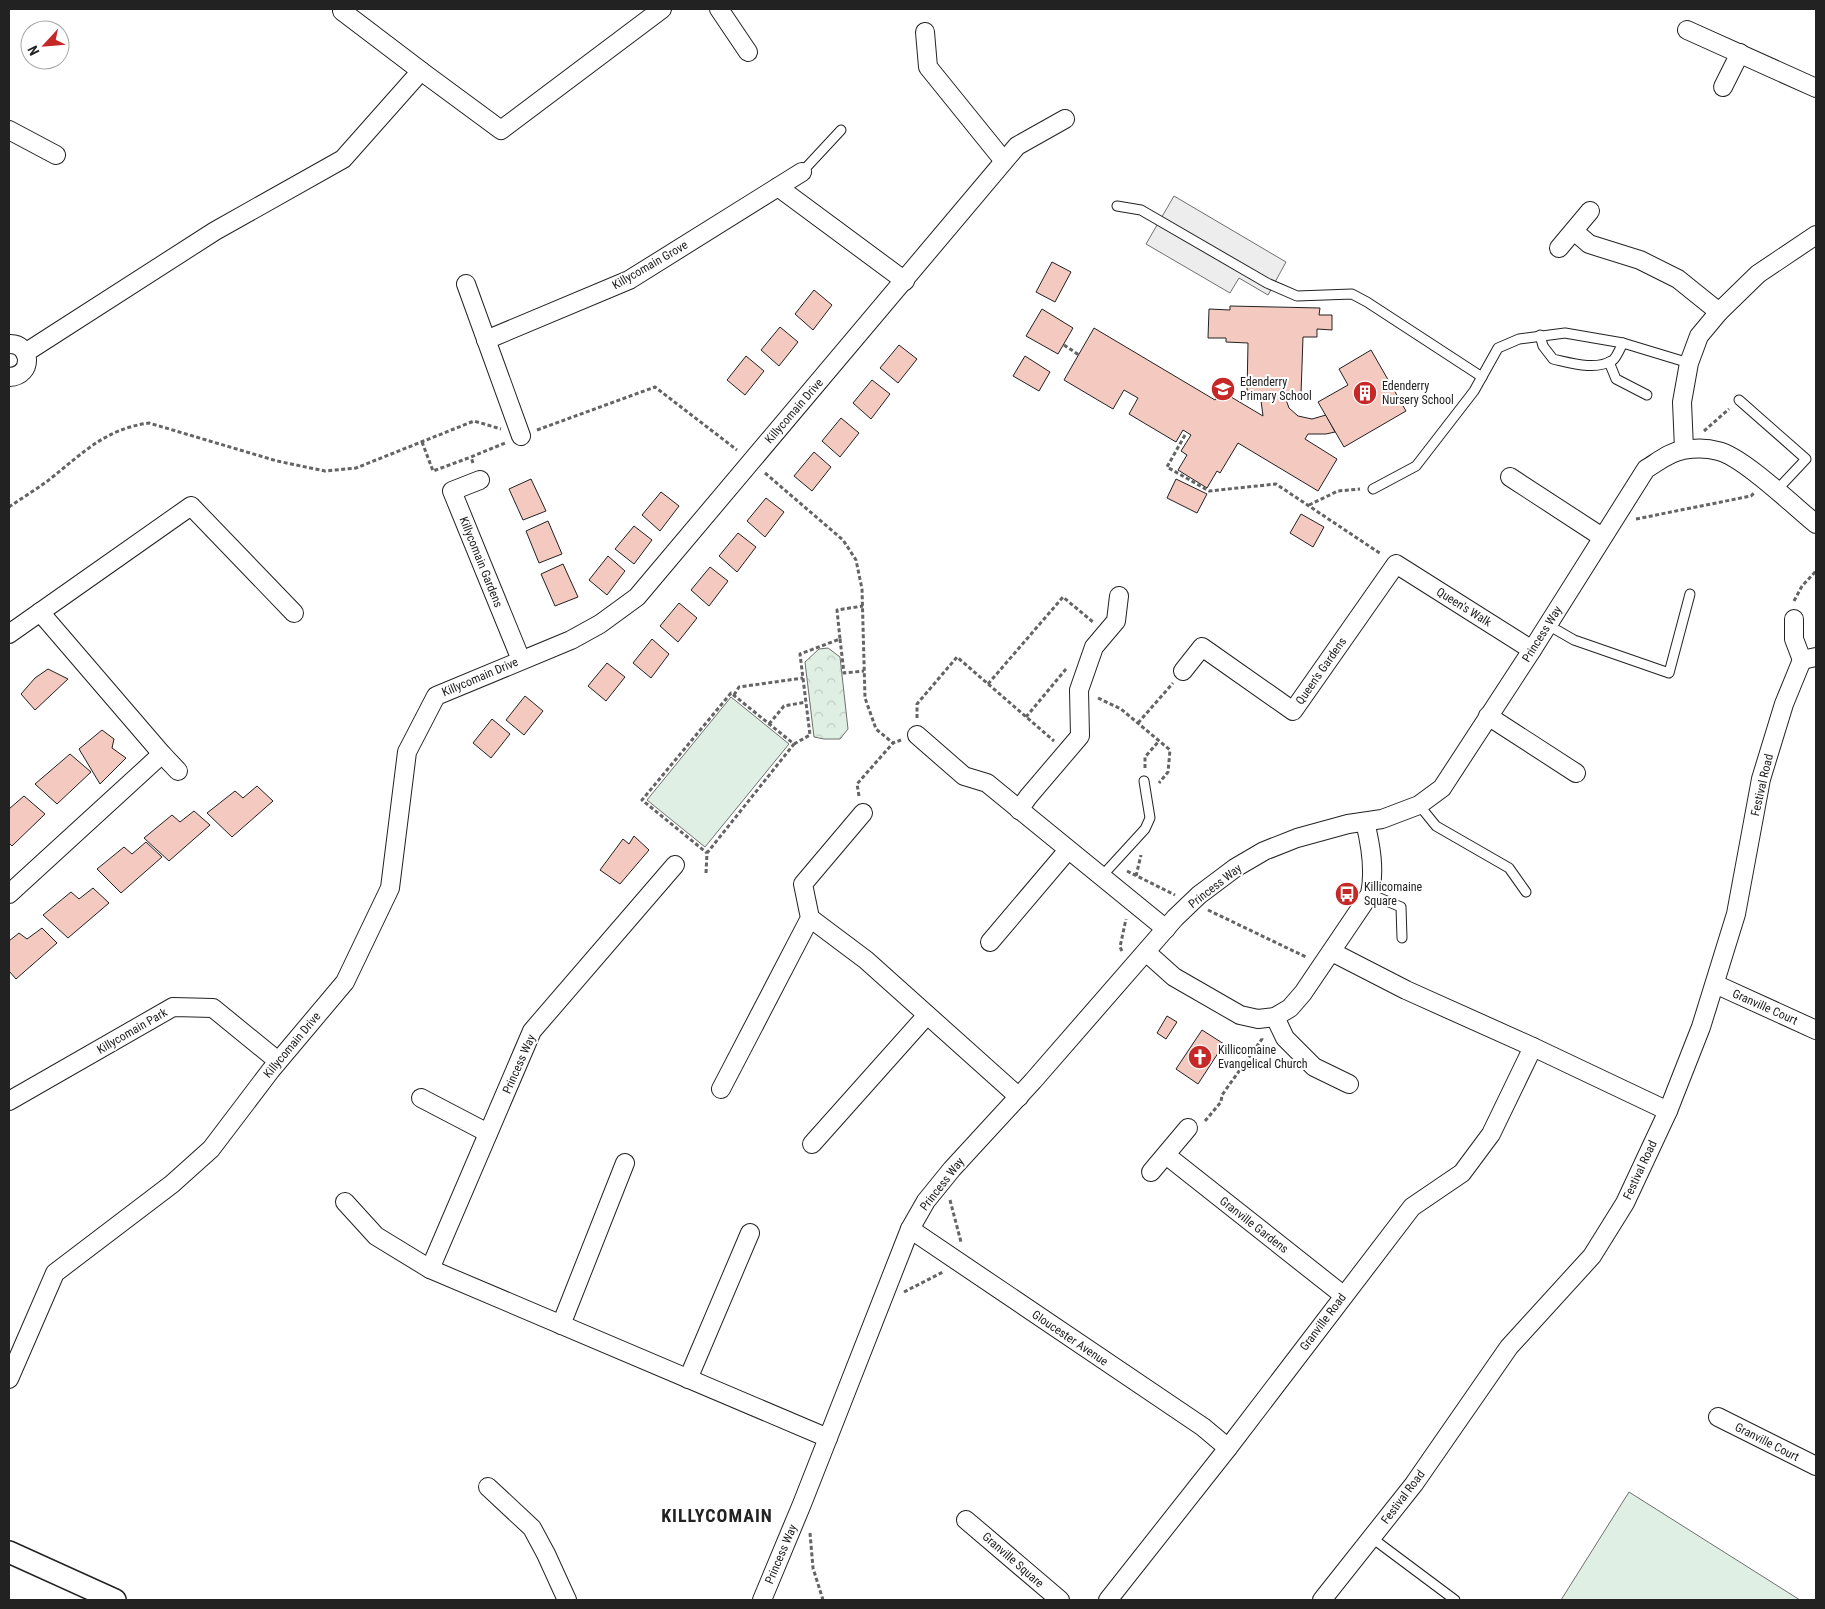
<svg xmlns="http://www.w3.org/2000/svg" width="1825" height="1609" font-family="'Roboto Condensed',sans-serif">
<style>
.park{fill:url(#park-crowns);stroke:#6f6f6f}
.garden{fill:#e0efe3;stroke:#6f6f6f}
.parking{fill:#ededed;stroke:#6f6f6f}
.building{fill:#f3c9c0;stroke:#222}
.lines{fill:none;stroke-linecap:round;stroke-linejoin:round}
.service-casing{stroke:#222;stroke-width:11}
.minor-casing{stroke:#222;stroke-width:20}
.tertiary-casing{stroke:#222;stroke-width:24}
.path{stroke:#646464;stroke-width:3;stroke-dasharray:4 2.5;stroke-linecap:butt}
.service{stroke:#fff;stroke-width:9}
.minor{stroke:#fff;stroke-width:18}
.tertiary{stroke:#fff;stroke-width:21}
.labels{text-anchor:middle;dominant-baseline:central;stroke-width:4;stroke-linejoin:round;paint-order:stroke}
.street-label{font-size:12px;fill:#222;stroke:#fff}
.poi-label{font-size:12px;fill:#222;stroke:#fff;text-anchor:start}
.district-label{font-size:18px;font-weight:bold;letter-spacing:1px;fill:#222;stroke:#fff}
</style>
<defs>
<pattern id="park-crowns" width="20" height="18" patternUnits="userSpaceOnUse" patternTransform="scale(1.25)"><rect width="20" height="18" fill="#e0efe3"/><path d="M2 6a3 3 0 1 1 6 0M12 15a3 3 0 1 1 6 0" fill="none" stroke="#c0cdc2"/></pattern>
</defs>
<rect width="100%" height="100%" fill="#fff"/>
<path class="park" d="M 828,648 L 840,657 L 848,729 L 840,739 L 824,739 L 814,737 L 805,662 L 819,649 Z"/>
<g class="garden">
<path d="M 731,697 L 789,744 L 705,847 L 647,800 Z"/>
<path d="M 1629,1492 L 1800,1600 L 1561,1600 Z"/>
</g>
<path class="parking" d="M 1174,196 L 1286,262 L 1268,295 L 1239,278 L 1230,293 L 1146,244 Z"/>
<g class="building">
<path d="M 1052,262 L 1071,272 L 1055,302 L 1036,292 Z"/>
<path d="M 814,290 L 832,305 L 813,330 L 795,314 Z"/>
<path d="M 1230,306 L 1320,308 L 1319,315 L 1332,315 L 1332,330 L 1317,329 L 1317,337 L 1303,337 L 1301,394 L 1284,394 L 1289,408 L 1298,416 L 1312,419 L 1326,415 L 1335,432 L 1326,434 L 1308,434 L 1305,439 L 1337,459 L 1318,491 L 1238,443 L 1220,473 L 1217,471 L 1207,488 L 1178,470 L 1187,455 L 1181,451 L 1191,435 L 1183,430 L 1176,442 L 1129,414 L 1138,398 L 1124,390 L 1113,409 L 1064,380 L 1094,328 L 1215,400 L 1221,391 L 1263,416 L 1260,393 L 1247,393 L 1248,343 L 1226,342 L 1226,338 L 1208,338 L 1209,309 L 1230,310 Z"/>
<path d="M 1042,309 L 1073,328 L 1058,354 L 1026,336 Z"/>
<path d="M 780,327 L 798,342 L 779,366 L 761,350 Z"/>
<path d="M 899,345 L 917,359 L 898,383 L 880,368 Z"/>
<path d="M 1371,350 L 1406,411 L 1344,447 L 1318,402 L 1348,385 L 1339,369 Z"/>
<path d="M 746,356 L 764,371 L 745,395 L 727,380 Z"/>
<path d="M 1025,356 L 1050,372 L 1039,391 L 1013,376 Z"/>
<path d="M 872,380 L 890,394 L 871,419 L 853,403 Z"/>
<path d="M 841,418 L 859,433 L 840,457 L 822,441 Z"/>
<path d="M 814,452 L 831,467 L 812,491 L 794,476 Z"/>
<path d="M 531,479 L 546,511 L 523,520 L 509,489 Z"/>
<path d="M 1176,479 L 1207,494 L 1197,513 L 1167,498 Z"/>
<path d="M 661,492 L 679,506 L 660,531 L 642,515 Z"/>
<path d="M 766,498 L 784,512 L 765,537 L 747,521 Z"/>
<path d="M 1301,514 L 1324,527 L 1313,547 L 1290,533 Z"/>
<path d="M 548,521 L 562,554 L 539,563 L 526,531 Z"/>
<path d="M 634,526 L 652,540 L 634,564 L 615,549 Z"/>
<path d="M 738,533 L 756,547 L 737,572 L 719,556 Z"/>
<path d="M 608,556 L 625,571 L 607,595 L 589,580 Z"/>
<path d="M 563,564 L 578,597 L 555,606 L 541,574 Z"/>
<path d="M 710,567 L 728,581 L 709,606 L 691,590 Z"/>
<path d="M 679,603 L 697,618 L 678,642 L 660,626 Z"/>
<path d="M 652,639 L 669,654 L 651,678 L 633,663 Z"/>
<path d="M 607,663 L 625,677 L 606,701 L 588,686 Z"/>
<path d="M 48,669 L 68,679 L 35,710 L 21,694 L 35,678 Z"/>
<path d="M 525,696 L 543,711 L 524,735 L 506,720 Z"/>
<path d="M 492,719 L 510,734 L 491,758 L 473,743 Z"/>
<path d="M 102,730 L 114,739 L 112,748 L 126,758 L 100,784 L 79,749 Z"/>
<path d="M 70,754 L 91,772 L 57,804 L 35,784 Z"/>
<path d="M 257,786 L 273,801 L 232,837 L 207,813 L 235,791 L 243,798 Z"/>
<path d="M 24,796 L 45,814 L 12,846 L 9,843 L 9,809 Z"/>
<path d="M 194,811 L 210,825 L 169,861 L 144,838 L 172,815 L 180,822 Z"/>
<path d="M 634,836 L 649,850 L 620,884 L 600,870 L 623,839 L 629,844 Z"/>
<path d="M 146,842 L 162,857 L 121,893 L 97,869 L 124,847 L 132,854 Z"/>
<path d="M 93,888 L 109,903 L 68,938 L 43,915 L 71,892 L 79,899 Z"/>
<path d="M 42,928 L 57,943 L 16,979 L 9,971 L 9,941 L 19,933 L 27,939 Z"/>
<path d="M 1167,1016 L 1177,1022 L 1166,1039 L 1157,1033 Z"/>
<path d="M 1202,1030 L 1224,1044 L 1198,1084 L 1176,1069 Z"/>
</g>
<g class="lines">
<g class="service-casing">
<g id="service">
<path d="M 802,172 L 841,130"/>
<path d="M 1117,206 L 1141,210 L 1267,283 L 1297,296 L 1352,294 L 1367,302 L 1482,377"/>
<path d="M 1540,335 L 1543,346 L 1553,359 C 1571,363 1596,371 1613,360 C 1617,357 1620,348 1623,343"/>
<path d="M 1609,362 L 1616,379 L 1647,395"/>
<path d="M 1739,400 L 1806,459 L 1776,491"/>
<path d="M 1373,489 L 1416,466 L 1474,391 L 1498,348 L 1519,339 L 1565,333 L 1623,343 L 1689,363"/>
<path d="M 1548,625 L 1574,640 L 1669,673 L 1690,594"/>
<path d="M 1419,805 L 1436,826 L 1509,868 L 1526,892"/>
<path d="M 1101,877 L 1145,829 L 1150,818 L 1144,781"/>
<path d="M 1370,894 L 1401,907 L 1402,938"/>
<path d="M 1372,1538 L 1455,1600"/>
</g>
</g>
<g class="minor-casing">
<g id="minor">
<path d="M 719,9 L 748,52"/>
<path d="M 1687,30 L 1816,88"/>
<path d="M 925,32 L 928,67 L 1004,161"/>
<path d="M 421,71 L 501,130 L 662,9"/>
<path d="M 1723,87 L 1740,53"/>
<path d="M 9,130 L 56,155"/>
<path d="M 778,187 L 905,281"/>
<path d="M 1574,231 L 1589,244 L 1640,260 L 1678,279 L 1719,312"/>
<path d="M 1559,248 L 1590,211"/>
<path d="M 466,284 L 521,436"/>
<path d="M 486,340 L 629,280 L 802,172"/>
<path d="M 9,344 C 32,343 34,376 9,377"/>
<path d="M 25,353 L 215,231 L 343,159 L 421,71 L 342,11"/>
<path d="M 1684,449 L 1682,402 L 1689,363 L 1699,336 L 1719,312 L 1758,274 L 1816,235"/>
<path d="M 1510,477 L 1602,537"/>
<path d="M 480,480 L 452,491 L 521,660"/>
<path d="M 40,612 L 162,754 L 178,771"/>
<path d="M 1794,619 L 1794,639 L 1802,660 L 1816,657"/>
<path d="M 9,634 L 191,506 L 294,613"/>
<path d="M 1183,671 L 1202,647 L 1293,711 L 1396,564 L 1532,650"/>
<path d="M 1488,716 L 1576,773"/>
<path d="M 917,735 L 964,776 L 987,783 L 1166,929"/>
<path d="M 1019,810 L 1028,797 L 1080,736 L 1079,690 L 1094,647 L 1116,621 L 1119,596"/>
<path d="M 9,894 L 162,754"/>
<path d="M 810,918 L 866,960 L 1019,1097"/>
<path d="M 990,942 L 1068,850"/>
<path d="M 1146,952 L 1174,977 L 1240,1015 L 1258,1019 L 1275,1017 L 1290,1008 L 1303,993 L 1370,894 C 1375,870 1371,846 1365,822"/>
<path d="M 1332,952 L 1406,990 L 1533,1047 L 1668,1111"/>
<path d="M 1715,984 L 1816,1030"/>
<path d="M 1275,1017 L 1285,1038 L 1314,1067 L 1349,1084"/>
<path d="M 721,1089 L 810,918 L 803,884 L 863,813"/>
<path d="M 421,1098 L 488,1133"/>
<path d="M 9,1101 L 173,1007 L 213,1008 L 278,1061"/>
<path d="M 812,1144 L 927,1015"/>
<path d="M 1166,1155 L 1343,1295"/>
<path d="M 1151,1172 L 1188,1128"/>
<path d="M 345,1202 L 376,1236 L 430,1269 L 828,1438"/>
<path d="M 910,1229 L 1203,1427 L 1228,1448"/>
<path d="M 430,1269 L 532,1031 L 675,865"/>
<path d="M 561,1325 L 625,1163"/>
<path d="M 9,1379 L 55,1273 L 172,1184 L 211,1149 L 271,1070 L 345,982 L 390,888 L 407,752 L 436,696 L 571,640 L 600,624 L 637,597 L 1017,146 L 1065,119"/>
<path d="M 688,1379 L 750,1233"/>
<path d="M 1718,1417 L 1816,1466"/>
<path d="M 488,1487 L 532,1528 L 546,1554 L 567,1600"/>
<path d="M 966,1520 L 1060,1600"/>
<path d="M 762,1600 L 802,1504 L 910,1229 L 926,1201 L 952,1169 L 1033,1081 L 1175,918 L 1199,895 L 1235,868 L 1264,851 L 1297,838 L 1348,824 L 1382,819 L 1419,805 L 1442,788 L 1532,650 L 1646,469 C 1658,462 1669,452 1683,450 C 1694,448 1708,448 1718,451 C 1742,456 1795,507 1816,524"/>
<path d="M 1108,1600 L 1228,1448 L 1412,1207 L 1462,1173 L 1491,1134 L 1533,1047"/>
<path d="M 1322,1600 L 1414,1484 L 1509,1347 L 1592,1256 L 1625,1203 L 1668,1111 L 1701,1027 L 1736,914 L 1761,779 L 1784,704 L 1802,660"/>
</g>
</g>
<g class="tertiary-casing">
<path id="tertiary" d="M 9,1552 L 115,1600"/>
</g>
<g class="path">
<path d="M 1064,345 L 1079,355"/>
<path d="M 537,430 L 655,387 L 737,450"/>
<path d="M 1704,431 L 1729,409"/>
<path d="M 1185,435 L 1167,467 L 1209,491 L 1276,484 L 1381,554"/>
<path d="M 422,442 L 433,471 L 471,457"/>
<path d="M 473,463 L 471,457 L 505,443"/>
<path d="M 765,473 L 843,540 L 856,560 L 862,589 L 865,698 L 876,729 L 893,743 L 901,740"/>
<path d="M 1309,505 L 1338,491 L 1360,489"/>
<path d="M 9,507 C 22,498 37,489 50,479 C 83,453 105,429 149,423 L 277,461 L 325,471 L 356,468 L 474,421 L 501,429"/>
<path d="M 1636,519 L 1751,496 L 1754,493"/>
<path d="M 1794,601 L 1802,586 L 1816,571"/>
<path d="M 840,639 L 844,673 L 864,671"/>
<path d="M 988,684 L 1063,597 L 1093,622"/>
<path d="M 734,695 L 739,687 L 803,678"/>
<path d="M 1098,698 L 1121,709 L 1170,750 L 1168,772 L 1159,783"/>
<path d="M 1026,717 L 1066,669"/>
<path d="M 917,718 L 917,704 L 957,657 L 1054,741"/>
<path d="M 1138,723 L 1173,683"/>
<path d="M 769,724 L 784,706 L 806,702"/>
<path d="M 794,744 L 810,735 L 800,654 L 840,639 L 837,610 L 863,606"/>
<path d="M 1145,768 L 1145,757 L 1159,741"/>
<path d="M 859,796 L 857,784 L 893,743"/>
<path d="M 1127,871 L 1175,895"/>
<path d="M 706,873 L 707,853 L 794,744 L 731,693 L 642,800 L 707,853"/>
<path d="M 1136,876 L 1141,855"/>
<path d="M 1208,910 L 1306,957"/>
<path d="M 1122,951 L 1120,947 L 1126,919"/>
<path d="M 1205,1121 L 1221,1102 L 1222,1095 L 1262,1039 L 1262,1036"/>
<path d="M 950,1200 L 961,1242"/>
<path d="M 904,1292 L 943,1272"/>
<path d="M 810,1533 L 813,1568 L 823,1600"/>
</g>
<use href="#service" class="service"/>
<use href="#minor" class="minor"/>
<use href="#tertiary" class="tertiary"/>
</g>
<defs>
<g id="school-disc" transform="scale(1.25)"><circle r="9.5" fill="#c62828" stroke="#fff"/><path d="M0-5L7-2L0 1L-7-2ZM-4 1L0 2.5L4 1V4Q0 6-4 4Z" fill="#fff"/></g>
<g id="building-disc" transform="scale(1.25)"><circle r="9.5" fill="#c62828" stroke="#fff"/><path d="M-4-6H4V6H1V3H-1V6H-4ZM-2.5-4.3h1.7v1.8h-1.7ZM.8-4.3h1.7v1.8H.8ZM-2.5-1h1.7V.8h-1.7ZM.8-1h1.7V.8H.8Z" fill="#fff"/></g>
<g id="bus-disc" transform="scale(1.25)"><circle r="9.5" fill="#c62828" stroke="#fff"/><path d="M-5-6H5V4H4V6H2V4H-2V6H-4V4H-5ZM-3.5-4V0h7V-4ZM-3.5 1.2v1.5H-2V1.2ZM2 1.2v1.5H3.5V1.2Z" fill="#fff"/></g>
<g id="church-disc" transform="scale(1.25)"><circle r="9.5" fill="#c62828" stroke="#fff"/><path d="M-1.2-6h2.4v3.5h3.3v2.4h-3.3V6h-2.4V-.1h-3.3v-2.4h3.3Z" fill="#fff"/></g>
</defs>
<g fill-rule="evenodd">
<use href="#school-disc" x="1223" y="389"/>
<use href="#building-disc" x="1365" y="393"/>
<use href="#bus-disc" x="1347" y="894"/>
<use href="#church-disc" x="1200" y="1057"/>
</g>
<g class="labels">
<g class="street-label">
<text transform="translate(650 265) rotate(-30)">Killycomain Grove</text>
<text transform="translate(794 411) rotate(-49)">Killycomain Drive</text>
<text transform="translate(481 562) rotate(68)">Killycomain Gardens</text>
<text transform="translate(1464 607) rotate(32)">Queen's Walk</text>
<text transform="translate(1542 634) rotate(-58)">Princess Way</text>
<text transform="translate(1321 671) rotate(-55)">Queen's Gardens</text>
<text transform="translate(480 677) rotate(-23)">Killycomain Drive</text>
<text transform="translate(1762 785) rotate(-77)">Festival Road</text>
<text transform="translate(1215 886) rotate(-38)">Princess Way</text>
<text transform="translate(1765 1007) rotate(24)">Granville Court</text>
<text transform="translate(132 1031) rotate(-30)">Killycomain Park</text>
<text transform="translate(292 1045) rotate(-50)">Killycomain Drive</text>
<text transform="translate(519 1064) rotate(-66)">Princess Way</text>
<text transform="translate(1640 1170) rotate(-65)">Festival Road</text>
<text transform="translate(942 1184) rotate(-52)">Princess Way</text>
<text transform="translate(1254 1225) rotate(38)">Granville Gardens</text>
<text transform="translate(1323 1322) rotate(-53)">Granville Road</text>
<text transform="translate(1070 1338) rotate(34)">Gloucester Avenue</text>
<text transform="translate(1767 1442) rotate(27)">Granville Court</text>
<text transform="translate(1403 1497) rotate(-53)">Festival Road</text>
<text transform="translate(781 1554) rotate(-67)">Princess Way</text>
<text transform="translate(1013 1560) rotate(41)">Granville Square</text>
</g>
<g class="poi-label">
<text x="1240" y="382">Edenderry<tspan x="1240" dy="14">Primary School</tspan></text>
<text x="1382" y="386">Edenderry<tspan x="1382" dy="14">Nursery School</tspan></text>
<text x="1364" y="887">Killicomaine<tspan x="1364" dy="14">Square</tspan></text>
<text x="1218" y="1050">Killicomaine<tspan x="1218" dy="14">Evangelical Church</tspan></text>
</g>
<g class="district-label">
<text x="717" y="1515">KILLYCOMAIN</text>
</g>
</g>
<rect width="1825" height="1609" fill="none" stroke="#222222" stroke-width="20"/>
<g transform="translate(45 45) rotate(244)"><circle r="24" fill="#ffffff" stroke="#a7a7a7"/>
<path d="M0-4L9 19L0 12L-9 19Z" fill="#c62828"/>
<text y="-8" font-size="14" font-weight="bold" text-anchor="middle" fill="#222222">N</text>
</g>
</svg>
